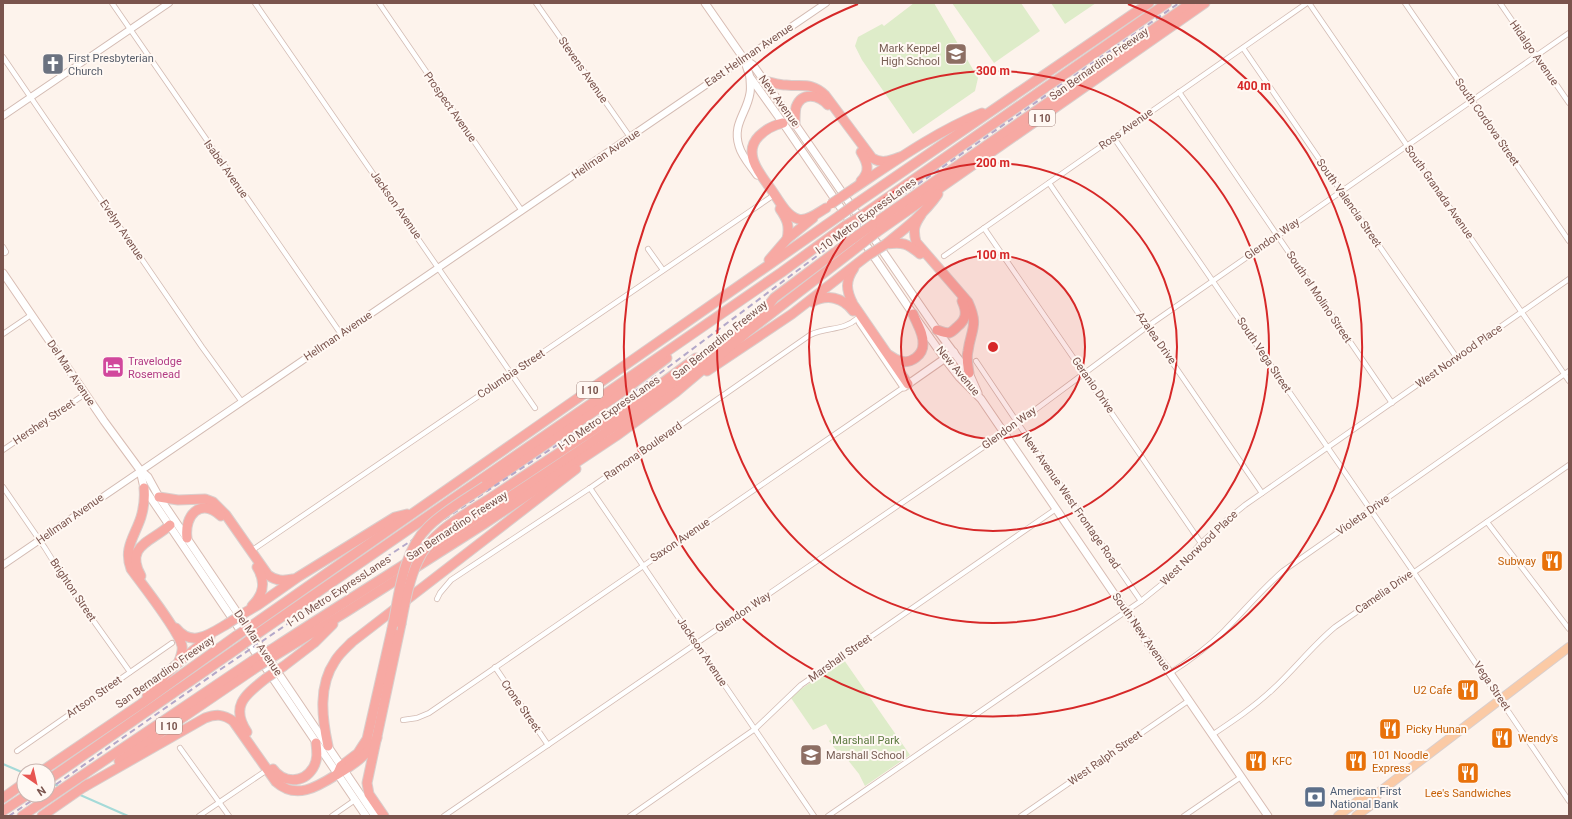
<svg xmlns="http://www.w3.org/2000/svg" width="1572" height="819" font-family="Roboto,sans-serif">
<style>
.green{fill:#deecc9}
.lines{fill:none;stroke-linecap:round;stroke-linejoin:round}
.stream{stroke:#a5dad8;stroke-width:2}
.minor-casing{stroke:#d3bbb3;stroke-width:6}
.tertiary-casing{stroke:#d3bbb3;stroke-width:8}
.secondary-casing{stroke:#d8bcb3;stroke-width:9}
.primary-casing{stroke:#dacfcd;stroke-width:10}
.motorway-casing{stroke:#dacfcd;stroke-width:11}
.minor{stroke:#fff;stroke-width:4.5}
.tertiary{stroke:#fff;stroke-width:6}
.secondary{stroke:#fff;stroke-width:7}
.primary{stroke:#fbcaa5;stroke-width:8}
.motorway{stroke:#f7a9a3;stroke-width:9}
.rail{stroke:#b3a8c9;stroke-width:2;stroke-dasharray:6 4;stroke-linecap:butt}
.motorway-bridge-casing{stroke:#dacfcd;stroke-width:11;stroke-linecap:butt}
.motorway-bridge{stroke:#f7a9a3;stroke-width:9}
.ring{fill:none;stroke:#d62828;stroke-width:2}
.labels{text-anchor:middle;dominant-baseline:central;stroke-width:4;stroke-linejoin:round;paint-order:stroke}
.shield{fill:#fff8f3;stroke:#a2857f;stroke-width:1}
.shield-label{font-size:10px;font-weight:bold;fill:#7a544d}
.education-label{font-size:11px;fill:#785e54;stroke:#fff8f3;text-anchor:end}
.street-label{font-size:11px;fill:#7a544d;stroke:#fff8f3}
.worship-label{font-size:11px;fill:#5b616d;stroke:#fff8f3;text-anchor:start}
.hotel-label{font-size:11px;fill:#b23c85;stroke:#fff8f3;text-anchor:start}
.food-label{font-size:11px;fill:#c56008;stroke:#fff8f3;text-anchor:start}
.park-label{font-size:11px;fill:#5d7a41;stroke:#fff8f3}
.service-label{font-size:11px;fill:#4e5e75;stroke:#fff8f3;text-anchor:start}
.centre{fill:#d62828;stroke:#fff8f3;stroke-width:2}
.ring-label{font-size:12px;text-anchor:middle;font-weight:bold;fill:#d62828;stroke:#fff8f3;stroke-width:4;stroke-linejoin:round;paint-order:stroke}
</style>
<rect width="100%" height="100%" fill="#fdf3ec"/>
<g class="green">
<path d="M 914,3 L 934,3 L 978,78 L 975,91 L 913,134 L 862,60 L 855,46 L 858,37 L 882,24 L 884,26 Z"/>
<path d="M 952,3 L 1021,3 L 1040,31 L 994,63 Z"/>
<path d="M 1051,3 L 1096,3 L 1065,24 Z"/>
<path d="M 844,660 L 910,755 L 865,786 L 859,774 L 840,750 L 837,751 L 829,741 L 834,737 L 826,724 L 813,730 L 791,698 L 801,689 Z"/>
</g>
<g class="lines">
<g class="stream">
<path d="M 3,764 L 24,773"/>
<path d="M 50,783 L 59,786"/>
<path d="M 78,794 L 128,816"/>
</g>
<g class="minor-casing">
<g id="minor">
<path d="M 112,3 L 341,334"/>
<path d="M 255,3 L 535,408"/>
<path d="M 379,3 L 522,211"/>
<path d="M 536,3 L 630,137"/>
<path d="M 1309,3 L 1569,381"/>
<path d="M 1405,3 L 1569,241"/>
<path d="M 1500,3 L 1569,103"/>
<path d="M 1243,48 L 1337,185 L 1457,358"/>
<path d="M 3,57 L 202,347 L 242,402"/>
<path d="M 1179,92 L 1392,403"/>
<path d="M 1114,138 L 1417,577 L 1569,801"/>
<path d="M 1049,183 L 1262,493"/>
<path d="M 984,228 L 1201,543"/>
<path d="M 3,247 L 6,252 L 5,253"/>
<path d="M 648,249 L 663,270"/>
<path d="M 944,256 L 1307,3"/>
<path d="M 3,334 L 31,315"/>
<path d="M 976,361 L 1017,422 L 1141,601"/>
<path d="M 3,450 L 85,394"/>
<path d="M 3,487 L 45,548 L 68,585 L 130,672"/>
<path d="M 590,488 L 814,816"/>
<path d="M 1487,522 L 1569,629"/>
<path d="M 251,551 L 771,197"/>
<path d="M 437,599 L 440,593 L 451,580 L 590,488 L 810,335 C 828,326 842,332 858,318"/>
<path d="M 495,667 L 548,745"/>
<path d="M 1170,673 C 1189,661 1208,647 1224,631 C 1244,611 1261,590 1283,571 L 1569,371"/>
<path d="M 403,720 L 417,718 L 429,713 L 904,387"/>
<path d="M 1212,735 C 1233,721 1254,707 1272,690 C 1294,670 1312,646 1335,627 L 1569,465"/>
<path d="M 180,748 L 229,816"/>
<path d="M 17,751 L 172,643"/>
<path d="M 199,816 L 267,770"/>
<path d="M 332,816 L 355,800"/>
<path d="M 444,816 L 1004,433 L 1148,326 L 1569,33"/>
<path d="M 630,816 L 755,729 L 801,685 L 1056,509"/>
<path d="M 828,816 L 1141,601 L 1172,576 L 1201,543 L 1229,518 L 1245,505 L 1569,279"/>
<path d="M 1021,816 L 1188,701"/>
<path d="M 1184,816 L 1241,777"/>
</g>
</g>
<g class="tertiary-casing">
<g id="tertiary">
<path d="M 3,116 L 169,3"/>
<path d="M 3,565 L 826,3"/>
</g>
</g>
<g class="secondary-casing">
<g id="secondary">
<path d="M 705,3 L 744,59 L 750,77 L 783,123 L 913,314 L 945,359 L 959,377 L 981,399 L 1149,645 L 1170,673 L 1268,816"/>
<path d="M 744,59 L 753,65 L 795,124 L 937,330 L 969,373 L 978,393"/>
<path d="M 750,78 C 750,83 751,88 750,93 C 747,113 732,124 739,146 C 742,157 751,166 757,175"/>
<path d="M 3,273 L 104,421 L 140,470 L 148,477 L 159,497 L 375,816"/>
<path d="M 860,322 L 904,387 L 954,352"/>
<path d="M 140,470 L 144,488 L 366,816"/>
</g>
</g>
<g class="primary-casing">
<g id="primary">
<path d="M 1338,816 L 1367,794 L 1378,793 L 1569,647"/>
<path d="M 1356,816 L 1374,803 L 1378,793"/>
</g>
</g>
<g class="motorway-casing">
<g id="motorway">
<path d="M 764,81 C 771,82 779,85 786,85 C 803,87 811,82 825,95 L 872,158 C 882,164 889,161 900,157"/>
<path d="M 783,123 C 774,125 766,129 759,136 C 741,154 762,176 773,192 C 779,201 787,216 798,219 C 807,222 819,212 826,208"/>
<path d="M 795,124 C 795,119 795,112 796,107 C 802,91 819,95 828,105"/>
<path d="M 861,152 C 867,162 871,171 861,181"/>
<path d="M 850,191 C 892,163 935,132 982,113"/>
<path d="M 857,203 L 1149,3"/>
<path d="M 780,209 C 787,219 790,226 787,239"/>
<path d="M 864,214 L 1167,3"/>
<path d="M 921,215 C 914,225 913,230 916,242 L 968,302 C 979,326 971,329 968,351 C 966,359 968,366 969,373"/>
<path d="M 872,225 L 1191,3"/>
<path d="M 877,232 L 1205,3"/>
<path d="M 887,243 C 906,228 924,214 938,194"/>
<path d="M 886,244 C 903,242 907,243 920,254"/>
<path d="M 769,260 L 787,239 L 813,218"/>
<path d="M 854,268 C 845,281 846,290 853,304 L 908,384"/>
<path d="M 812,302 C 827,294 843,297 853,311"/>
<path d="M 937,330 C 940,331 945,333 949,333 C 952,332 955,329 957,327 C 967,319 967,312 962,301"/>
<path d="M 889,355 C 893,358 897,360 901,361 C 911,364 923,355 923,344 C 924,334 917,324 913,314"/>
<path d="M 707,371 L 792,314 L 867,256"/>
<path d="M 485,486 L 618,395 L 667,358"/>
<path d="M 144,488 C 145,498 144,507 141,517 C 135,536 123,548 131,569 C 142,584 179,631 182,646 C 183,651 181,656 179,661"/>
<path d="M 159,497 L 178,500 L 205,499 L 213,502 L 226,515 L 268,575 C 276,581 283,581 293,579"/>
<path d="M 492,497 L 639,400 L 696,358"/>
<path d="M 187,538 C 184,515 201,497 221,516"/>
<path d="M 141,576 C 124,545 152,542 170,525"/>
<path d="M 252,606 C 264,594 266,582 257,567"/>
<path d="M 246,612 L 258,605 L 298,577 L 395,517 L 407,514"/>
<path d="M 254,624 L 839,216"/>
<path d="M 176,628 C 192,648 210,634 227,624"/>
<path d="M 260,632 L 782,272 L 845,226"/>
<path d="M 272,649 C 392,571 515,497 632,414 C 678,382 721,345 765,310 L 774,298 L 854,238"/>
<path d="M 276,655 L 346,612 L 484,524 L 616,436 L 676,392 L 746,333 L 859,246"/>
<path d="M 284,666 L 314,643 L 333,624"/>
<path d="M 147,696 C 166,671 186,656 210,637"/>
<path d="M 247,732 C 230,706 245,695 265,679"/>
<path d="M 328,746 C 322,718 318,686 335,661 C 339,654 346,648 352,642 L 576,469"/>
<path d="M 119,761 L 257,667"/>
<path d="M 273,769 C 283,783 303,784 313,768 C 318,760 317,752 316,743"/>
<path d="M 42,771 L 141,704 L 236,636"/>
<path d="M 338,773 L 341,766 L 358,753 L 367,739 L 392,629"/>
<path d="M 48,780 L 241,646"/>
<path d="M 84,787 L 205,718 C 216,714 223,714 233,721 L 276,782 C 296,800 317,787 336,775 C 353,765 367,756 377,738"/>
<path d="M 3,798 L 24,783"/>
<path d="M 3,811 L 27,795"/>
<path d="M 22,816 L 252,661"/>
<path d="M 42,816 L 88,784"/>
<path d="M 384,816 L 369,794 L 367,783 L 401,624"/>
</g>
</g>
<use href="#minor" class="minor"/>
<use href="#tertiary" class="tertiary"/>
<use href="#secondary" class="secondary"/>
<use href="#primary" class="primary"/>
<use href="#motorway" class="motorway"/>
<g class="rail">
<path d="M 48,790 L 221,669 L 388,556 L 586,426 L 659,374 L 849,232 L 1179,3"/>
<path d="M 9,816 L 40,795"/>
</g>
<g class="motorway-bridge-casing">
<g id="motorway-bridge">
<path d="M 831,204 L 850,191"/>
<path d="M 839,216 L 857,203"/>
<path d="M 845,226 L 864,214"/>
<path d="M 854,238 L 872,225"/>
<path d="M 859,246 L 877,232"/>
<path d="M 867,256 L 886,244"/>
<path d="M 227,624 L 246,612"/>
<path d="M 401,624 C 405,603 409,580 418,561 C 431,531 466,514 492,497"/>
<path d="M 392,629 C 399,596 402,552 428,527 C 444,511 466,499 485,486"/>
<path d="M 236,636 L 254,624"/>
<path d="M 241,646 L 260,632"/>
<path d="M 252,661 L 272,649"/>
<path d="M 257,667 L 276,655"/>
<path d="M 265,679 L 284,666"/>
</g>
</g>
<use href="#motorway-bridge" class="motorway-bridge"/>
</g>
<circle cx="993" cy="347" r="92" fill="#d62828" fill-opacity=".12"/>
<g class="ring">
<circle cx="993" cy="347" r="92"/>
<circle cx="993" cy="347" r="184"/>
<circle cx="993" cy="347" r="276"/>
<path d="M1128 4A369 369 0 1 1 858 4"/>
</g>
<defs>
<g id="school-square" transform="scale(1.15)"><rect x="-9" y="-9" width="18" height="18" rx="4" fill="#8d6e63" stroke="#fff8f3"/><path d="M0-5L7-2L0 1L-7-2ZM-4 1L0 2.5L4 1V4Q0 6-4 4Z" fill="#fff"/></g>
<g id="church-square" transform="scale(1.15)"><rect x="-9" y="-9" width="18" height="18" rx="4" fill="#6b7280" stroke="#fff8f3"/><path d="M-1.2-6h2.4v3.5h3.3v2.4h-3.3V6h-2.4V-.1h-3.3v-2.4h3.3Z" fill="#fff"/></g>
<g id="hotel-square" transform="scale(1.15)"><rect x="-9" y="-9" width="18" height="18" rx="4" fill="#d1479c" stroke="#fff8f3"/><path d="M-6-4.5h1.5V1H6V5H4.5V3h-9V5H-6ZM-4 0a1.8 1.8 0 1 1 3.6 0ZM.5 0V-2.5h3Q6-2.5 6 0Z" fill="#fff"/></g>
<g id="restaurant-square" transform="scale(1.15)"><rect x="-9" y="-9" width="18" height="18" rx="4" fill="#e8710a" stroke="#fff8f3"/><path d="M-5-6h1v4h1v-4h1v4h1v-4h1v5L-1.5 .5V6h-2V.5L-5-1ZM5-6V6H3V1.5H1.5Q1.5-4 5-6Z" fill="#fff"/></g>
<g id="bank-square" transform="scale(1.15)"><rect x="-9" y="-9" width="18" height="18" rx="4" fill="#5c6f8a" stroke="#fff8f3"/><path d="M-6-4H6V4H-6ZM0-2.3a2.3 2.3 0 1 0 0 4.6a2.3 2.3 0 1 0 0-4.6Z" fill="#fff"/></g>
</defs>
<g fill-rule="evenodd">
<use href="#school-square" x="956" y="54"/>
<use href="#church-square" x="53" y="64"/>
<use href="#hotel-square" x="113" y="367"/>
<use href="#restaurant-square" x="1552" y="561"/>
<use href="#restaurant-square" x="1468" y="690"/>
<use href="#restaurant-square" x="1390" y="729"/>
<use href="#restaurant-square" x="1502" y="738"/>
<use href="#school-square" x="811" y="755"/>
<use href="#restaurant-square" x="1256" y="761"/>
<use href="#restaurant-square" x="1356" y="761"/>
<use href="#restaurant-square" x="1468" y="773"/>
<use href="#bank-square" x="1315" y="797"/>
</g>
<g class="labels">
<g class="shield">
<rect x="1029" y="110" width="26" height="16" rx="3"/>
<rect x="577" y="382" width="26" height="16" rx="3"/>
<rect x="156" y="718" width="26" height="16" rx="3"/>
</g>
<g class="shield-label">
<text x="1042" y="118">I 10</text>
<text x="590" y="390">I 10</text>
<text x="169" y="726">I 10</text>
</g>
<g class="education-label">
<text x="940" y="48">Mark Keppel<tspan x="940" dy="13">High School</tspan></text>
<text x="826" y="755" text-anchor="start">Marshall School</text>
</g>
<g class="street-label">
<text transform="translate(1534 53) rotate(55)">Hidalgo Avenue</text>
<text transform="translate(749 55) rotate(-34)">East Hellman Avenue</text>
<text transform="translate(1099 64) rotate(-35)">San Bernardino Freeway</text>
<text transform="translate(583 70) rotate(55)">Stevens Avenue</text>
<text transform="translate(779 101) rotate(54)">New Avenue</text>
<text transform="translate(450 107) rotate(55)">Prospect Avenue</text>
<text transform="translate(1487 122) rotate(55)">South Cordova Street</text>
<text transform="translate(1126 129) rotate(-35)">Ross Avenue</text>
<text transform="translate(606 154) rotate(-34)">Hellman Avenue</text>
<text transform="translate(226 169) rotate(55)">Isabel Avenue</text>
<text transform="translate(1439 192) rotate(55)">South Granada Avenue</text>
<text transform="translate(1349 203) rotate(55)">South Valencia Street</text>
<text transform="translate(396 205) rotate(55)">Jackson Avenue</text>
<text transform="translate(866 216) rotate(-36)">I-10 Metro ExpressLanes</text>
<text transform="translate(122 230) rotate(56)">Evelyn Avenue</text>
<text transform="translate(1272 239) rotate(-35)">Glendon Way</text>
<text transform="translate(1319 297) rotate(56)">South el Molino Street</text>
<text transform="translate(338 336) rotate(-34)">Hellman Avenue</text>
<text transform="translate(1156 338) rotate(55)">Azalea Drive</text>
<text transform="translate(720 340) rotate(-39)">San Bernardino Freeway</text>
<text transform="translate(1264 355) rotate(56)">South Vega Street</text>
<text transform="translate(1459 356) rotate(-35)">West Norwood Place</text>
<text transform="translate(958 371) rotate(50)">New Avenue</text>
<text transform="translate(71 373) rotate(56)">Del Mar Avenue</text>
<text transform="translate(511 374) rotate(-34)">Columbia Street</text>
<text transform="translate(1093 385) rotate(55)">Geranio Drive</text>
<text transform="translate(609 413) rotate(-35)">I-10 Metro ExpressLanes</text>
<text transform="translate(44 422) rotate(-34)">Hershey Street</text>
<text transform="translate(1009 428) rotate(-36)">Glendon Way</text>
<text transform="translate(643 451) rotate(-35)">Ramona Boulevard</text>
<text transform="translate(1071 501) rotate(55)">New Avenue West Frontage Road</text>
<text transform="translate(1363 515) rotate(-35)">Violeta Drive</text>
<text transform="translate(70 519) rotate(-35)">Hellman Avenue</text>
<text transform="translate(457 526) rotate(-33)">San Bernardino Freeway</text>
<text transform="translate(680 540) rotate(-34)">Saxon Avenue</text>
<text transform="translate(1199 548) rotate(-44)">West Norwood Place</text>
<text transform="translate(73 590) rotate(56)">Brighton Street</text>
<text transform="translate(339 591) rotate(-33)">I-10 Metro ExpressLanes</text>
<text transform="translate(1384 592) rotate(-35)">Camelia Drive</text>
<text transform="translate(743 612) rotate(-34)">Glendon Way</text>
<text transform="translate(1141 632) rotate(55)">South New Avenue</text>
<text transform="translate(258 643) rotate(56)">Del Mar Avenue</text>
<text transform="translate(702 652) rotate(56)">Jackson Avenue</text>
<text transform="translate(840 658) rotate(-35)">Marshall Street</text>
<text transform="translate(165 672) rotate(-35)">San Bernardino Freeway</text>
<text transform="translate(1492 686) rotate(56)">Vega Street</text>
<text transform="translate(94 697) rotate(-35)">Artson Street</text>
<text transform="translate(521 706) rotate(55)">Crone Street</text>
<text transform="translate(1105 758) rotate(-35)">West Ralph Street</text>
</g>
<g class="worship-label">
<text x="68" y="58">First Presbyterian<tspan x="68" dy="13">Church</tspan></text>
</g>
<g class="hotel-label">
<text x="128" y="361">Travelodge<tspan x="128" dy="13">Rosemead</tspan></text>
</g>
<g class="food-label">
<text x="1536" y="561" text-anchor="end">Subway</text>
<text x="1452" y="690" text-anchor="end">U2 Cafe</text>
<text x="1406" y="729">Picky Hunan</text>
<text x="1518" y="738">Wendy's</text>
<text x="1372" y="755">101 Noodle<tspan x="1372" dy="13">Express</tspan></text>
<text x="1272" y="761">KFC</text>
<text x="1468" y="793" text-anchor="middle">Lee's Sandwiches</text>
</g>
<g class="park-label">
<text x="866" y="740">Marshall Park</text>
</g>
<g class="service-label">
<text x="1330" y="791">American First<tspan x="1330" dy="13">National Bank</tspan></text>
</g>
</g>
<circle cx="993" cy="347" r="6" class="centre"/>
<g class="ring-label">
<text x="993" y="75">300 m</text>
<text x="1254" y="90">400 m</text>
<text x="993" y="167">200 m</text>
<text x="993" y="259">100 m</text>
</g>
<rect width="1572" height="819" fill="none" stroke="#7a544d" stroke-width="8"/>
<g transform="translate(36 783) rotate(146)"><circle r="19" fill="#fff8f3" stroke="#cab6b1"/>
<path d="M0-3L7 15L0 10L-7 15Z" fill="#e75551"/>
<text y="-6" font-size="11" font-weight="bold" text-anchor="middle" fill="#7a544d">N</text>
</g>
</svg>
